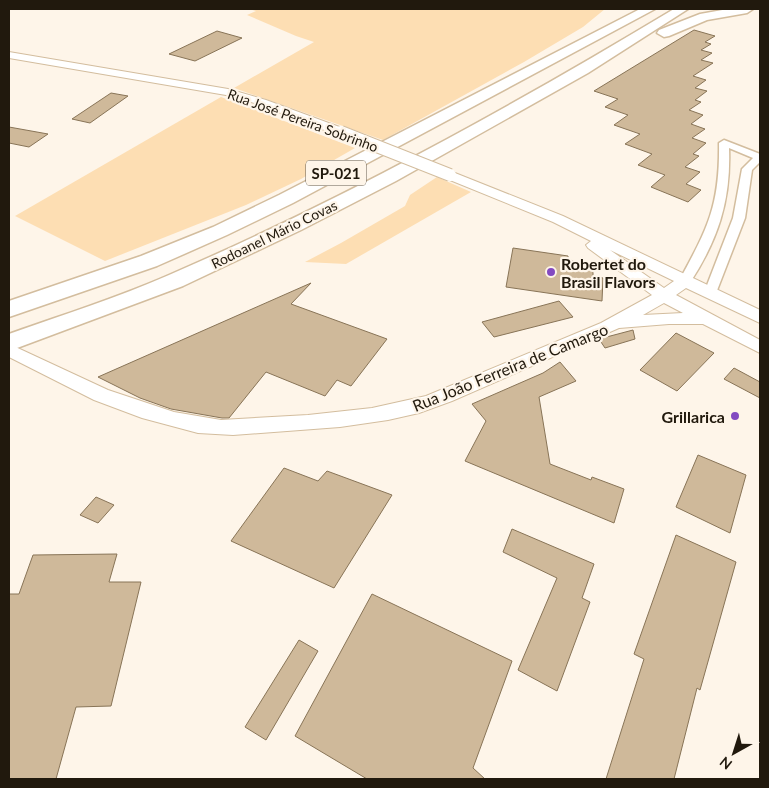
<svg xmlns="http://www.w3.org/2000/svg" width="769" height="788" font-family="Lato,sans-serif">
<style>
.green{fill:#fddeb3}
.building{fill:#cfb99a;stroke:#887457}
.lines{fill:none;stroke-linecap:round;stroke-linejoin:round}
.minor-casing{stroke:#d3bd9e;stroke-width:3}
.tertiary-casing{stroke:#d3bd9e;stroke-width:2}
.motorway-casing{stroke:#d3bd9e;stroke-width:3}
.minor{fill:#fff;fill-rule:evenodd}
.tertiary{fill:#fff;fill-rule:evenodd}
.motorway{fill:#fff;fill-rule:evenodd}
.tertiary-bridge-casing{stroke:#d3bd9e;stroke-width:14;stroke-linecap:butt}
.tertiary-bridge{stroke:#fff;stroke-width:12}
.poi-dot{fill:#834ac1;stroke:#fef5e9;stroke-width:2}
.labels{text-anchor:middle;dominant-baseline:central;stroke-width:4.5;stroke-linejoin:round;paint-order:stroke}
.far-street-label{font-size:14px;fill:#21190d;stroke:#fef5e9}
.shield{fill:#fef5e9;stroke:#635b4f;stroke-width:1}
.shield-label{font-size:15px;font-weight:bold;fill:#21190d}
.poi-label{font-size:16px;font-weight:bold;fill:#21190d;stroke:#fef5e9;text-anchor:start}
.street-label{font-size:16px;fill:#21190d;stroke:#fef5e9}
</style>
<rect width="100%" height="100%" fill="#fef5e9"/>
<g class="green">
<path d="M 249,9 L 605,9 L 583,27 L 524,62 L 383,140 L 234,88 L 314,42 L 296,36 L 247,15 L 256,11 Z"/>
<path d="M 221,97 L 355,148 L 301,179 L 246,205 L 105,261 L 15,216 Z"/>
<path d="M 437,177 L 471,192 L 346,264 L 305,262 L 341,243 L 405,206 L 410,195 Z"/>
</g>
<g class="building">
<path d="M 694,30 L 715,36 L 705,42 L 711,44 L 701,50 L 712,53 L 701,60 L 713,63 L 693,76 L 706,80 L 695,88 L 707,91 L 695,100 L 701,102 L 689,110 L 703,115 L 691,124 L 705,129 L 692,138 L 706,143 L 693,154 L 699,156 L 685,167 L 700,172 L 686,184 L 701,190 L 688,202 L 651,187 L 665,175 L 638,165 L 652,154 L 625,144 L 640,134 L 614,125 L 628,115 L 605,107 L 618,99 L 594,91 Z"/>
<path d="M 217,31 L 242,38 L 195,61 L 169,54 Z"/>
<path d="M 111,93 L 128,96 L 90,123 L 72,119 Z"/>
<path d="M 9,127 L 48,134 L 29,147 L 9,143 Z"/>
<path d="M 513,248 L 568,256 L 568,259 L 581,264 L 582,269 L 593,269 L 593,276 L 603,278 L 602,301 L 506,287 Z"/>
<path d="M 311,283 L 291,304 L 387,339 L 351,386 L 337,380 L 325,396 L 266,372 L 229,418 L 222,418 L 171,409 L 140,398 L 98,377 Z"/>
<path d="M 559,301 L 573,317 L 494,337 L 482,322 Z"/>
<path d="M 633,330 L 635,339 L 605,348 L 599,339 Z"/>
<path d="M 676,333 L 714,353 L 677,391 L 640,370 Z"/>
<path d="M 560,362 L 576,381 L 539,397 L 550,464 L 591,480 L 592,477 L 624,489 L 614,523 L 465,461 L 486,421 L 472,404 L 543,373 Z"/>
<path d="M 734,368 L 760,382 L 760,398 L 724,379 Z"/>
<path d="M 698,455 L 746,475 L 730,533 L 676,507 Z"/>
<path d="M 284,468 L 318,481 L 327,471 L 392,495 L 334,588 L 231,541 Z"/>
<path d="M 96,497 L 114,505 L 98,523 L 80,515 Z"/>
<path d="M 512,529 L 594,564 L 582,598 L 590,602 L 557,691 L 518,670 L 557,578 L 503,552 Z"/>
<path d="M 676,535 L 736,562 L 700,690 L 697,688 L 674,779 L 606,779 L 644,659 L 634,654 Z"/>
<path d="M 117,554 L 109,582 L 141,582 L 111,706 L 76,707 L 56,779 L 9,779 L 9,594 L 19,594 L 33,555 Z"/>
<path d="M 372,594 L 512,661 L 473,768 L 485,779 L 367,779 L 295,736 Z"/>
<path d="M 299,640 L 318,651 L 266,740 L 245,727 Z"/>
</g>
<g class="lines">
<g class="minor-casing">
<path id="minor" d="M 724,140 L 760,154 L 760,162 L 752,170 L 745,218 L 716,293 L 710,297 L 704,293 L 733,218 L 742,169 L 753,158 L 729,148 C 731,201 718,240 689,284 L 681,284 L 679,281 C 708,228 720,205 719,143 Z"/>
</g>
<g class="tertiary-casing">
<g id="tertiary">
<path d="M 9,52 L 228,89 L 266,100 L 345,129 L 347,132 L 345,135 L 337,135 L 258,104 L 226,95 L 9,58 Z"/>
<path d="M 450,171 L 563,216 L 760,310 L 760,323 L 686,288 L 676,295 L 760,340 L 760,353 L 703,324 L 669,324 L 619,328 L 452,401 L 419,413 L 388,420 L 340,427 L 233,435 L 198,433 L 142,418 L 94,400 L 9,357 L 9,344 L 108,390 L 174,412 L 221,420 L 308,415 L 372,408 L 426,396 L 601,323 L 652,295 L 588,248 L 586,245 L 591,241 L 553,222 L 445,178 L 443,175 ZM 610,250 L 674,281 L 664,288 ZM 664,303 L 683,313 L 643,315 Z"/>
</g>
</g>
<g class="motorway-casing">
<g id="motorway">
<path d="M 640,9 L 655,9 L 293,203 L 227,235 L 157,266 L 9,317 L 9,301 L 141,256 L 213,227 L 279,195 Z"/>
<path d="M 674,9 L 688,9 L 588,73 L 396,181 L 301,230 L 183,286 L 9,351 L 9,334 C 62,315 117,298 169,275 C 343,200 511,107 674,9 Z"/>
<path d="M 728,9 L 753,9 L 747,13 L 707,20 L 669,36 L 664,37 L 657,33 L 659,30 L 700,14 Z"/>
</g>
</g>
<use href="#minor" class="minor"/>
<use href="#tertiary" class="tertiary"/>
<use href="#motorway" class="motorway"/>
<g class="tertiary-bridge-casing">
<path id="tertiary-bridge" d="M 341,132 L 450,175"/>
</g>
<use href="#tertiary-bridge" class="tertiary-bridge"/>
</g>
<g class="poi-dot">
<circle cx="551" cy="272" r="5"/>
<circle cx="735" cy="416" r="5"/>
</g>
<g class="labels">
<g class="far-street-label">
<text transform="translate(303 120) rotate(20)">Rua José Pereira Sobrinho</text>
<text transform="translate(274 234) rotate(-26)">Rodoanel Mário Covas</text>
</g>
<rect class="shield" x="306" y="160.5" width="60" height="25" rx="4"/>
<g class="shield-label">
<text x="336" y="173">SP-021</text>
</g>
<g class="poi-label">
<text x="561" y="263">Robertet do<tspan x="561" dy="18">Brasil Flavors</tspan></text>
<text x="725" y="416" text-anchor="end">Grillarica</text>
</g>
<g class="street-label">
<text transform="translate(510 367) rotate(-22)">Rua João Ferreira de Camargo</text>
</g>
</g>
<rect width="769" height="788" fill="none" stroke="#21190d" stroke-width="20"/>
<g transform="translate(734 753) rotate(219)" stroke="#fef5e9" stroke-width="4" paint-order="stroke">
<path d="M0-4L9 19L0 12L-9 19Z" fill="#21190d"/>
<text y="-8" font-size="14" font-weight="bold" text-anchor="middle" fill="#21190d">N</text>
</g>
</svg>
